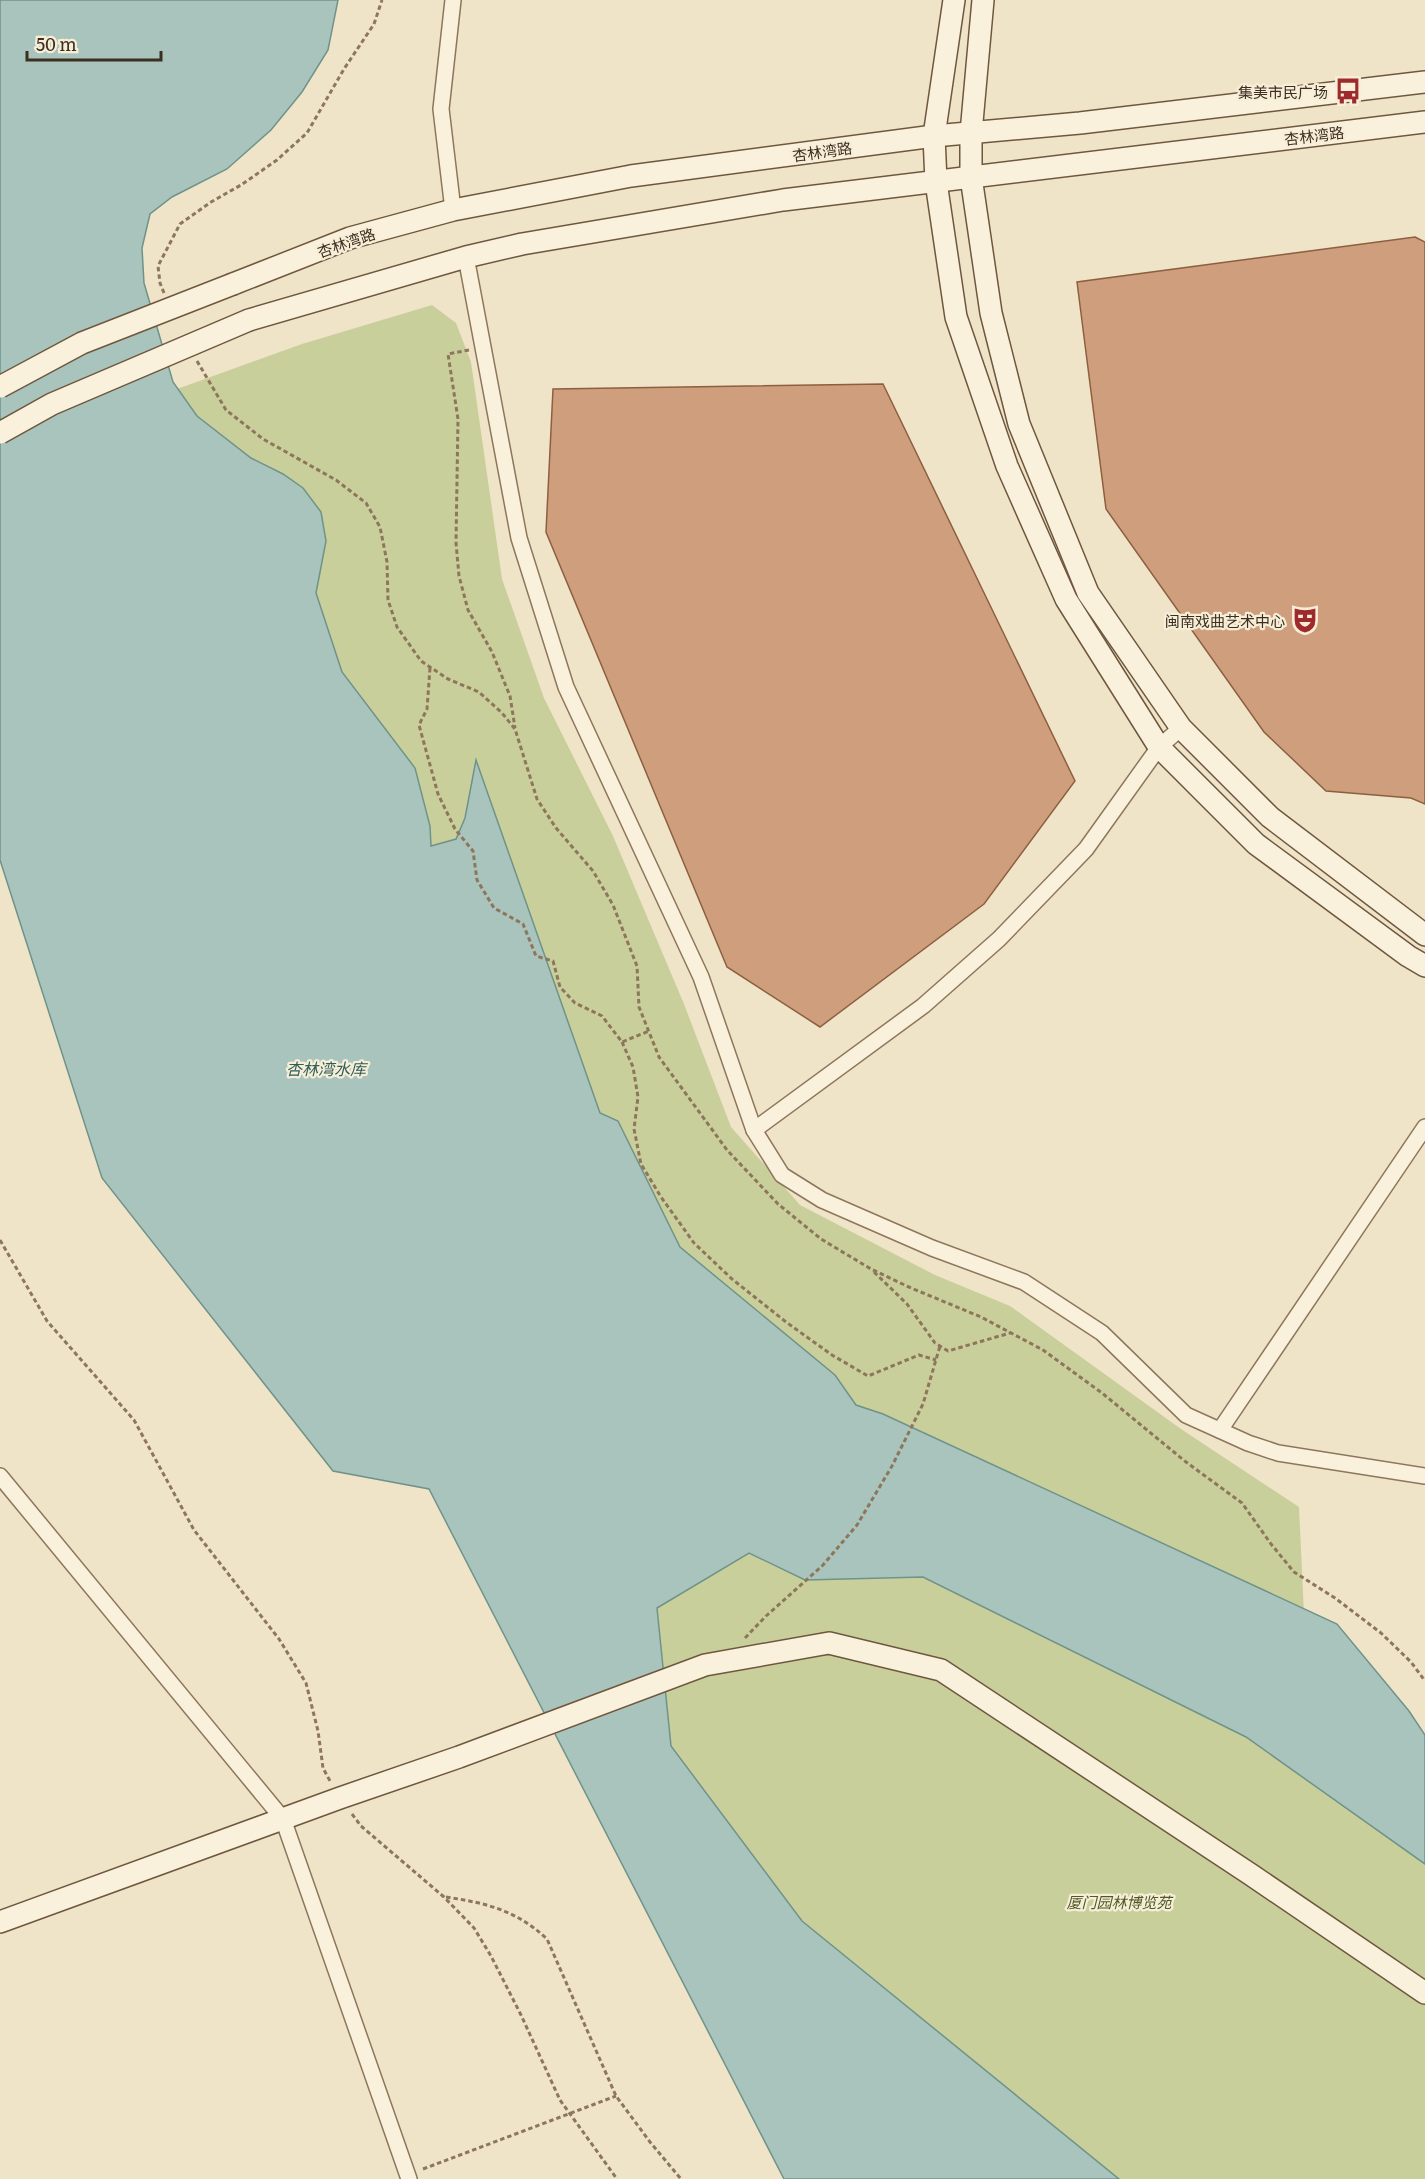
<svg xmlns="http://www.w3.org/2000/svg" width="1425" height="2179" font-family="Literata,'Noto Sans SC',serif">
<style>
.green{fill:#c9cf9b}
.water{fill:#a9c4bc;stroke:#6f938a;stroke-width:1.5}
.building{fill:#cf9f7d;stroke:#8d5f41;stroke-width:1.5}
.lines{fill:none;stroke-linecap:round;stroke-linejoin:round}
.street-casing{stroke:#8d765c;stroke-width:18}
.secondary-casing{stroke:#6f573f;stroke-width:24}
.path{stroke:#8d765c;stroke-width:3;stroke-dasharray:4.5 3;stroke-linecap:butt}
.street{stroke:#faf1dc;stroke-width:15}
.secondary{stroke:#faf1dc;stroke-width:21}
.secondary-bridge-casing{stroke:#6f573f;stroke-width:24;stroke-linecap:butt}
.secondary-bridge{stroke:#faf1dc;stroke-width:21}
.labels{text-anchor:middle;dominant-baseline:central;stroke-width:4.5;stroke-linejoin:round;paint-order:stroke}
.poi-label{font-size:15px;fill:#3d2e20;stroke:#f7eed8;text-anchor:end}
.street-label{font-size:15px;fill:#3d2e20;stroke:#f7eed8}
.park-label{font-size:15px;font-style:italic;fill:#4d5a26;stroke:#f7eed8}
.water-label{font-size:16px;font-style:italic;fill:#2f5d5a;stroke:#f7eed8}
</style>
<rect width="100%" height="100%" fill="#f0e4c8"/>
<g class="green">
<path d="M 432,305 L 456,323 L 471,362 L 502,579 L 544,698 L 613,836 L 684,1004 L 731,1127 L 800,1205 L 935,1275 L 1010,1306 L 1181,1429 L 1299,1507 L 1306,1656 L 805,1447 L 532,1123 L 166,393 L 302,344 Z"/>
<path d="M 785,1461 L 1425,1837 L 1425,2179 L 1027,2179 L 663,1828 L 563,1628 Z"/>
</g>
<path class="water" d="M 0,0 L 338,0 L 328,50 L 302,92 L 271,130 L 227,169 L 172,197 L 150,214 L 142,248 L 144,283 L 173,382 L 197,416 L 251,458 L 283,474 L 303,488 L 321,512 L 326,541 L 316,593 L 342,672 L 415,768 L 430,826 L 431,846 L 456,839 L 465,818 L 476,760 L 600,1113 L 618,1121 L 680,1247 L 835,1375 L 856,1405 L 883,1414 L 1337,1624 L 1409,1711 L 1425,1735 L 1425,1864 L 1246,1737 L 923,1577 L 805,1580 L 749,1553 L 657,1608 L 671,1746 L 802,1921 L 1119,2179 L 784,2179 L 429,1489 L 333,1471 L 102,1178 L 0,860 Z"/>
<g class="building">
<path d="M 1415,237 L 1425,242 L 1425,804 L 1411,798 L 1326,791 L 1264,732 L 1106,509 L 1077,282 Z"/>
<path d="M 883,384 L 1075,781 L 984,904 L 820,1027 L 727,967 L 546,532 L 553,389 Z"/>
</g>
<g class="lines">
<g class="street-casing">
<g id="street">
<path d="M 453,0 L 441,109 L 453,210"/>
<path d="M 466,257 L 519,538 L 566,687 L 701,977 L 754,1130 L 782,1175 L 822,1200 L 932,1248 L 1024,1282 L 1102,1333 L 1186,1415 L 1248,1443 L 1278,1453 L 1425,1476"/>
<path d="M 754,1130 L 923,1006 L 999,939 L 1086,849 L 1159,747 L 1181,728"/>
<path d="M 1220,1430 L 1425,1127"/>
<path d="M 0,1476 L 283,1819 L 409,2179"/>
</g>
</g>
<g class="secondary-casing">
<g id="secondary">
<path d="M 954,0 L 934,136 L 936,182 L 956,317 L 1007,466 L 1066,599 L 1159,747 L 1256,844 L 1408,956 L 1425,966"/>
<path d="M 983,0 L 971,133 L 971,177 L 991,313 L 1019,424 L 1088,593 L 1181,728 L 1270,817 L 1425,935"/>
<path d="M 233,284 L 350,238 L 453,210 L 631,176 L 934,136 L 1080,123 L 1425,82"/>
<path d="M 249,320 L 466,257 L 522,244 L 783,200 L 1425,122"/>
<path d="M 0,1922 L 340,1798 L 459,1757 L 705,1665 L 829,1643 L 941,1670 L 1250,1874 L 1425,1993"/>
</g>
</g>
<g class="path">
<path d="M 164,293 L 160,283 L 158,266 L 180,224 L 211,202 L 241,185 L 277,160 L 307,133 L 344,69 L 374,24 L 382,0"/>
<path d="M 469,350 L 448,354 L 458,419 L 456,543 L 459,576 L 468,610 L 492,652 L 510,696 L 515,728"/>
<path d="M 197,361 L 226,410 L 263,439 L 336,480 L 366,503 L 380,527 L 387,562 L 388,600 L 397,627 L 421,661 L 448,679 L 479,692 L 502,713 L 515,729 L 537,799 L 556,828 L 593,871 L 613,905 L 637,966 L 639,1007 L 659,1057 L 727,1150 L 778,1204 L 821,1239 L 871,1269 L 911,1288 L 981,1317 L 1043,1350 L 1102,1393 L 1186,1462 L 1242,1503 L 1271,1544 L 1294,1572 L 1335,1598 L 1381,1633 L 1411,1662 L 1425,1681"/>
<path d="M 430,668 L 427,709 L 419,725 L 438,794 L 455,829 L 473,851 L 477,880 L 494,908 L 523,924 L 536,956 L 553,961 L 560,987 L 575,1003 L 602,1016 L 622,1042 L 649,1031"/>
<path d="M 622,1042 L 633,1067 L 638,1097 L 634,1129 L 641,1164 L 661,1197 L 694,1243 L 732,1279 L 786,1322 L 832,1355 L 868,1376 L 919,1355 L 936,1360"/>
<path d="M 0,1240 L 47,1321 L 134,1420 L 194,1530 L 279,1639 L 306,1683 L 318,1731 L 323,1768 L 330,1781"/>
<path d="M 874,1272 L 907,1304 L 935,1343 L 948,1351 L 1010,1333"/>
<path d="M 745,1638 L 766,1616 L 823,1565 L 857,1525 L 892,1466 L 923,1404 L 940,1346"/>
<path d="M 352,1814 L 361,1826 L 444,1897 L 474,1928 L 491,1956 L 521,2015 L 560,2100 L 617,2179"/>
<path d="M 446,1897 C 486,1903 516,1910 547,1939 L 616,2096 L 650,2142 L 681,2179"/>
<path d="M 423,2169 L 616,2096"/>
</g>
<use href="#street" class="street"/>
<use href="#secondary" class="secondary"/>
<g class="secondary-bridge-casing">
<g id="secondary-bridge">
<path d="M 0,387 L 82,343 L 233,284"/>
<path d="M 0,433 L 52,404 L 249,320"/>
</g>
</g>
<use href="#secondary-bridge" class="secondary-bridge"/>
</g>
<defs>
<g id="bus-bare" transform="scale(2.07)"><path d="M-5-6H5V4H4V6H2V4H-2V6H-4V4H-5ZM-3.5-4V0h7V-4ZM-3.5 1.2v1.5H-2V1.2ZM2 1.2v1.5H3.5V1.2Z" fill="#9e2a2b" stroke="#f7eed8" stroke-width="2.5" paint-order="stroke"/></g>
<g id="theatre-bare" transform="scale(2.07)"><path d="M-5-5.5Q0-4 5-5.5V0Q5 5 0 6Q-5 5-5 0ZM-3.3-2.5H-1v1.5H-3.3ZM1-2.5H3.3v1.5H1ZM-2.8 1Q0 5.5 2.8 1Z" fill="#9e2a2b" stroke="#f7eed8" stroke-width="2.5" paint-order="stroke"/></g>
</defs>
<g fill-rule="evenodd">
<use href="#bus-bare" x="1348" y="91"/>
<use href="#theatre-bare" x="1305" y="620"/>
</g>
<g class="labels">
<g class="poi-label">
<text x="1328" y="91">集美市民广场</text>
<text x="1285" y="620">闽南戏曲艺术中心</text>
</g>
<g class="street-label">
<text transform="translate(1314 135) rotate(-7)">杏林湾路</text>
<text transform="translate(822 151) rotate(-8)">杏林湾路</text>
<text transform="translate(346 242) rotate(-19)">杏林湾路</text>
</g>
<g class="park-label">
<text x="1119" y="1901">厦门园林博览苑</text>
</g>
<g class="water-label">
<text x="326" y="1068">杏林湾水库</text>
</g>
</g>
<path d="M27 51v9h134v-9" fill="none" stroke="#3d2e20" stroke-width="3"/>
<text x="36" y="51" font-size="18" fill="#3d2e20" stroke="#f7eed8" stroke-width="4.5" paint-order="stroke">50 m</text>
</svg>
